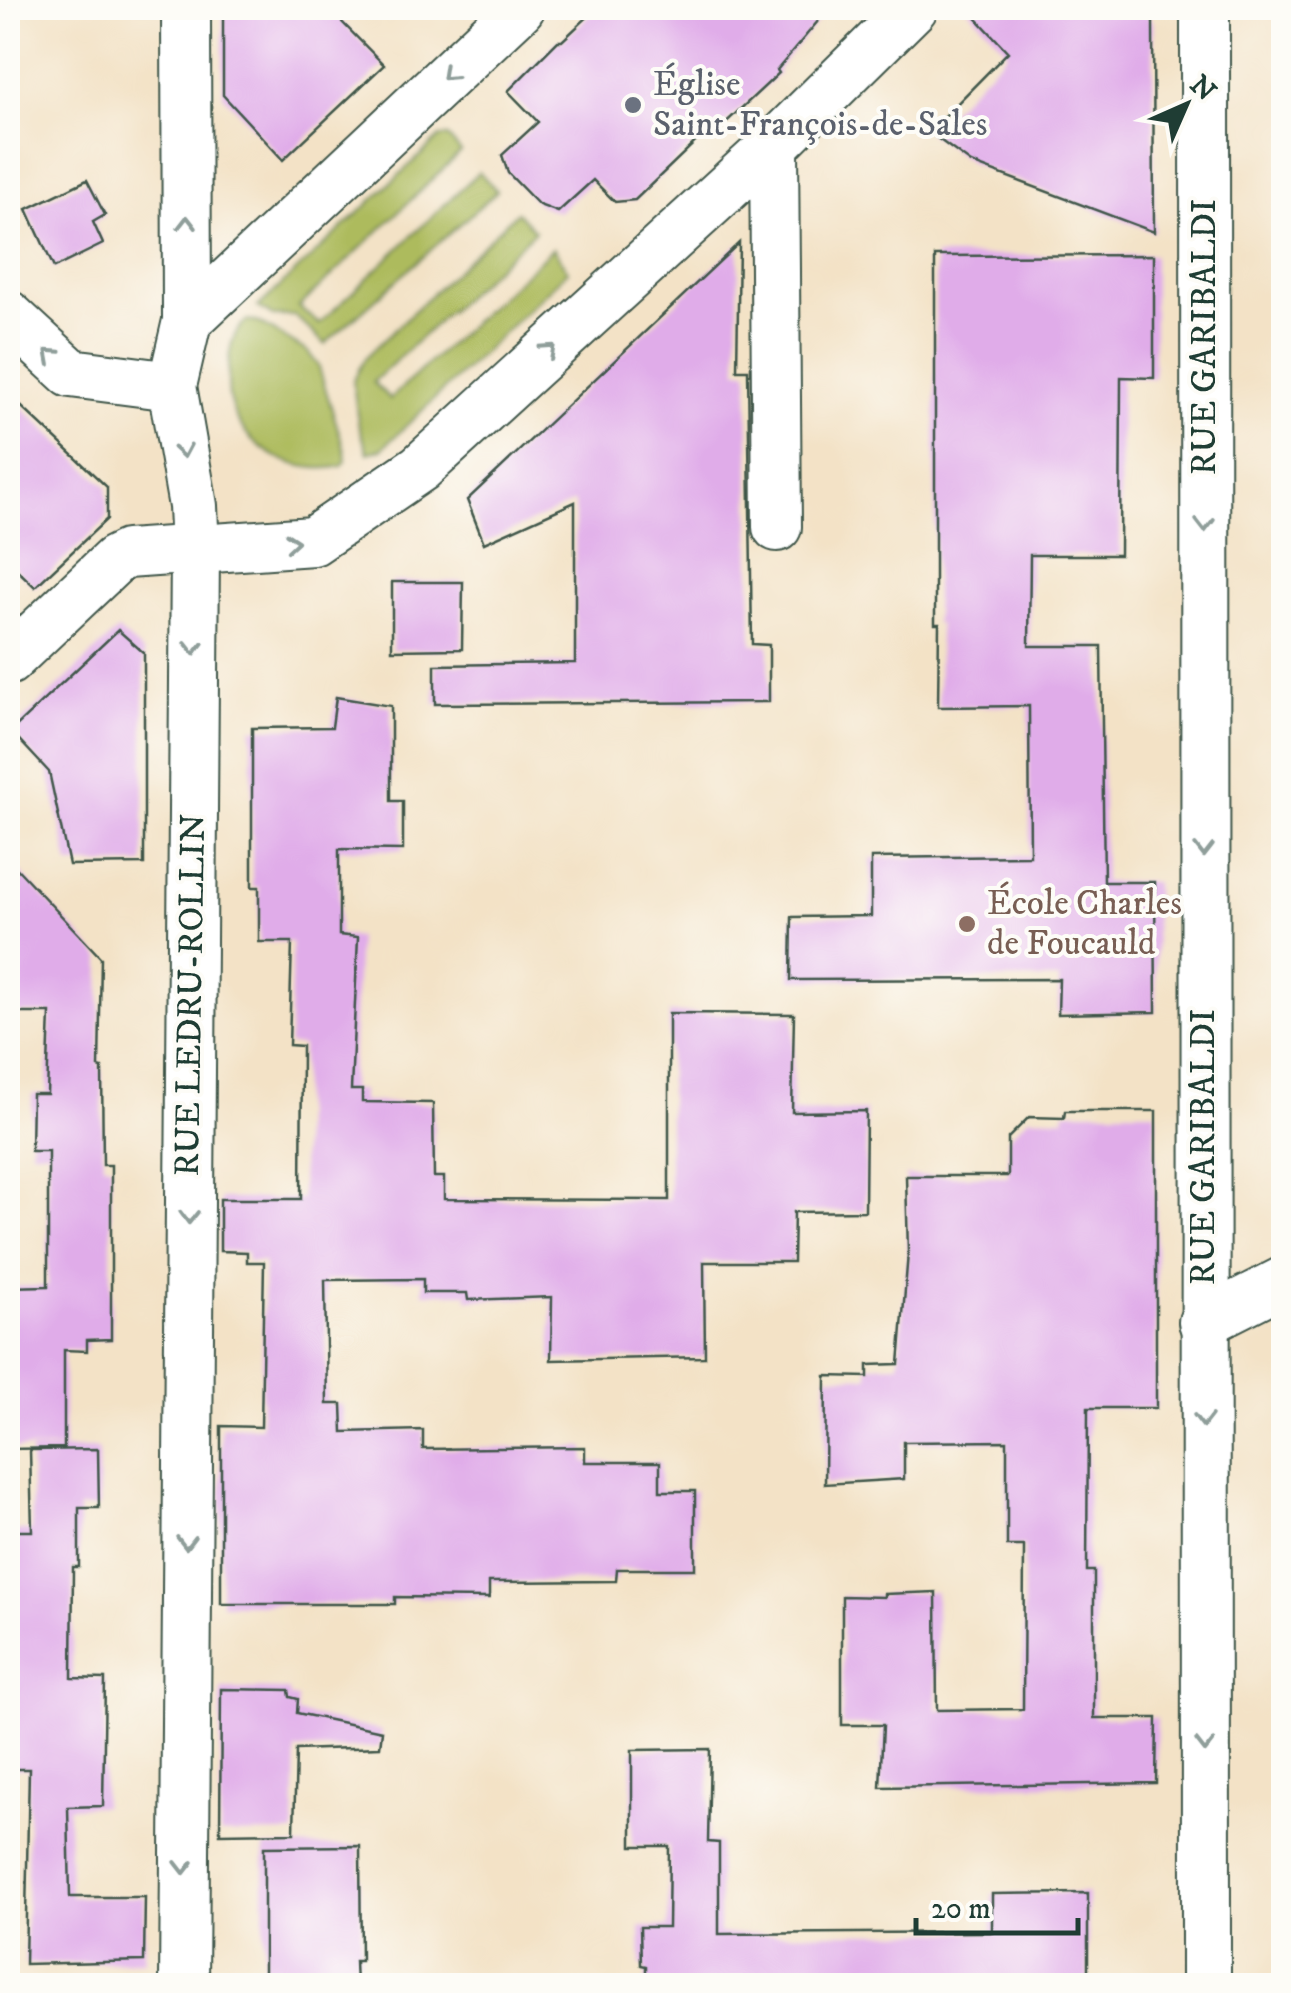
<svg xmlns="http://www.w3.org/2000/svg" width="1291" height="1993" font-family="'IM FELL DW Pica',serif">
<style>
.green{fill:#adbb5d;stroke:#667c48;stroke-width:2.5}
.building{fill:#e0ace9}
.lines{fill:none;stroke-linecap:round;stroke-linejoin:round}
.street-casing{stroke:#3f564a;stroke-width:52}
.street{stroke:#fff;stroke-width:48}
.oneway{stroke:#8f9e9a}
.worship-dot{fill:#6b7280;stroke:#fdfcf7;stroke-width:4}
.education-dot{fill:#8d6e63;stroke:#fdfcf7;stroke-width:4}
.labels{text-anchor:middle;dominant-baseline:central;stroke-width:8;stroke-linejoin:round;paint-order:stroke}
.worship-label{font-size:35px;fill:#5b616d;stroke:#fdfcf7;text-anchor:start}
.street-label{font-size:35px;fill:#1f3d34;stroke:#fdfcf7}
.education-label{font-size:35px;fill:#785e54;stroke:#fdfcf7;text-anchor:start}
</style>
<rect width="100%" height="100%" fill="#fdfcf7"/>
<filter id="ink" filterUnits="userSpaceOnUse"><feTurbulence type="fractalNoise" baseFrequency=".01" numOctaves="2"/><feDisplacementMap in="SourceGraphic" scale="20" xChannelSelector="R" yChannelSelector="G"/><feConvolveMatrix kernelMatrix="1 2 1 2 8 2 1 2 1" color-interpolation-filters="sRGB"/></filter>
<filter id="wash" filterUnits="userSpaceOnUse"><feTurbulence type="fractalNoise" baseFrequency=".0048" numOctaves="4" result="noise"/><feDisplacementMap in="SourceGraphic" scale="40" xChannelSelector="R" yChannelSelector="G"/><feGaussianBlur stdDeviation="2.25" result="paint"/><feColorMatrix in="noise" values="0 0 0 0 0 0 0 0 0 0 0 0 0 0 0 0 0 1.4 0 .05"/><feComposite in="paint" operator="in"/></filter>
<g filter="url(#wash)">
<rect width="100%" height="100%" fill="#f3e2c6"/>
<g class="green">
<path d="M 440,137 L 448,137 L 461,152 L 299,307 L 319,324 L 479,172 L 497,191 L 325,344 L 295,316 L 273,316 L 258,307 Z"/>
<path d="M 517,212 L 535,231 L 373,382 L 390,399 L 553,248 L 568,271 L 382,449 L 368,453 L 358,423 L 353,381 L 365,358 Z"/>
<path d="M 248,320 L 260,323 L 308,352 L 318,365 L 345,451 L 346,461 L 342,466 C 297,477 241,448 230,401 C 227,389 228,373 229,361 C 230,345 234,329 248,320 Z"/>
</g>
<g id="blocks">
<g class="building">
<path d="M 223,8 L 343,8 L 342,22 L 384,65 L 283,160 L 223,95 Z"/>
<path d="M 597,8 L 829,8 L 777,70 L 779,73 L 717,131 L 712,126 L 635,200 L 615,202 L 593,180 L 558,212 L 539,205 L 508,173 L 502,155 L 538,122 L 508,91 L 558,41 L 562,41 Z"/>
<path d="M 967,8 L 1142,8 L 1153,22 L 1154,232 L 971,163 L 929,132 L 1008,52 Z"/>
<path d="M 87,180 L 105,215 L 93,222 L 103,244 L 54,268 L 27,209 Z"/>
<path d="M 739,243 L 737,370 L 748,370 L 752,644 L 769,645 L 769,702 L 435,704 L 435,665 L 575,663 L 575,502 L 484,543 L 467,500 Z"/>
<path d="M 1154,255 L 1154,378 L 1121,377 L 1120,555 L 1030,555 L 1029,646 L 1101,646 L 1104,882 L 1155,882 L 1156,1012 L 1058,1014 L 1059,979 L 791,980 L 792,917 L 871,916 L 871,858 L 1030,856 L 1029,706 L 938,707 L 939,624 L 935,624 L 935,256 Z"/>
<path d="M 8,394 L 107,487 L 107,519 L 35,587 L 8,561 Z"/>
<path d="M 392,582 L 463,582 L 462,649 L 392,650 Z"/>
<path d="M 118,630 L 144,653 L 144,864 L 69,865 L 49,772 L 11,731 Z"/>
<path d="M 336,697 L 391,706 L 391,801 L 403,801 L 403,850 L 339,849 L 339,935 L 358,937 L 351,1090 L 362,1090 L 362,1102 L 433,1103 L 434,1177 L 444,1177 L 444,1199 L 669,1200 L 669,1013 L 794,1014 L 792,1112 L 866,1111 L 865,1211 L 794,1212 L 793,1262 L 704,1262 L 705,1357 L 551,1360 L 552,1297 L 468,1300 L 467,1293 L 423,1293 L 423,1279 L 325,1280 L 327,1404 L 342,1404 L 343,1432 L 423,1430 L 423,1449 L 585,1447 L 585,1462 L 660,1462 L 660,1491 L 695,1491 L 695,1569 L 617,1569 L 616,1581 L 489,1582 L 489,1598 L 395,1597 L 395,1604 L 221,1604 L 221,1426 L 261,1427 L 264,1262 L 247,1262 L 247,1252 L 220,1251 L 220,1199 L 301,1199 L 302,1046 L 289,1045 L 292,942 L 259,942 L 259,887 L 252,887 L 252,728 L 332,727 Z"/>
<path d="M 8,859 L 101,958 L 99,1067 L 102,1068 L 103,1165 L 111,1165 L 111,1339 L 87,1340 L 87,1351 L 64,1350 L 64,1448 L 8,1449 L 8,1287 L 48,1286 L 48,1151 L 31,1151 L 32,1094 L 47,1094 L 50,1013 L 8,1013 Z"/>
<path d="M 1065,1111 L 1156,1111 L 1156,1408 L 1088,1408 L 1087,1571 L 1094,1571 L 1094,1718 L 1157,1718 L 1156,1783 L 880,1787 L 883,1725 L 842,1725 L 842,1596 L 884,1597 L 884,1594 L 936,1592 L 937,1710 L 1023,1709 L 1024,1546 L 1007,1546 L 1007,1441 L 904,1442 L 904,1479 L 825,1484 L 826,1376 L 868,1377 L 868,1365 L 899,1364 L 908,1253 L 906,1176 L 1008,1176 L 1008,1138 L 1029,1117 L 1064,1118 Z"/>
<path d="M 98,1449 L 99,1508 L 79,1508 L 79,1567 L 73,1567 L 72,1678 L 105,1679 L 103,1806 L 68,1807 L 70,1897 L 145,1897 L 144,1961 L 25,1964 L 29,1769 L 8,1769 L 8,1531 L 32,1531 L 30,1450 Z"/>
<path d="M 221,1689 L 289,1690 L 290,1697 L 298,1699 L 297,1713 L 382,1731 L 380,1747 L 296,1750 L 294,1833 L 220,1834 Z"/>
<path d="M 710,1749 L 708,1842 L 719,1843 L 719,1934 L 992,1932 L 992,1894 L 1088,1893 L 1088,1985 L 646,1986 L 646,1966 L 641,1965 L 640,1927 L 668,1927 L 669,1846 L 632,1846 L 632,1750 Z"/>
<path d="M 360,1846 L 361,1961 L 355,1961 L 356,1986 L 264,1986 L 264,1847 Z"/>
</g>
</g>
</g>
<g filter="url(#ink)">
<use href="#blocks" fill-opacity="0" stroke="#3f564a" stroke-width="2.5"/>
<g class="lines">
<g class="street-casing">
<g id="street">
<path d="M 1205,8 L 1206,1986"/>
<path d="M 774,145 L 777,527"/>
<path d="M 8,315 L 71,373 L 172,386"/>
<path d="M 187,321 L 520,8"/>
<path d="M 8,661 L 115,560 L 127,554 L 313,541 L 420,468 L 774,145 L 913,8"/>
<path d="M 1203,1322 L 1284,1281"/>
<path d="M 184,1986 L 195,550 L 193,506 L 172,386 L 187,321 L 186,8"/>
</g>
</g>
<use href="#street" class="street"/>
</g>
<defs><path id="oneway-chevron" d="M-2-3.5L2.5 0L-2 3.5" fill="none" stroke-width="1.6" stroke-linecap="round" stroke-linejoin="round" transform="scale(2.5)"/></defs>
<g class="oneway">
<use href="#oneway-chevron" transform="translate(448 74) rotate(137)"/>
<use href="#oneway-chevron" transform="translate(187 223) rotate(-90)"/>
<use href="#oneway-chevron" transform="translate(549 350) rotate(-42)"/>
<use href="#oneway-chevron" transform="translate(51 355) rotate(-138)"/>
<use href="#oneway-chevron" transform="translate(183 451) rotate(80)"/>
<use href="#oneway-chevron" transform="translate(1205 525) rotate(90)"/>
<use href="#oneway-chevron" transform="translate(292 542) rotate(-5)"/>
<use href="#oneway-chevron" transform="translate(194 648) rotate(90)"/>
<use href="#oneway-chevron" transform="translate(1204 850) rotate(90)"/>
<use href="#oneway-chevron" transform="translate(189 1217) rotate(91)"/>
<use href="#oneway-chevron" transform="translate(1203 1420) rotate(90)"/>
<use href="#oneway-chevron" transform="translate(186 1542) rotate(90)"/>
<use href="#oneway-chevron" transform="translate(1205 1745) rotate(90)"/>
<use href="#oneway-chevron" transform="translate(184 1867) rotate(90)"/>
</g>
</g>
<circle class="worship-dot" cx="633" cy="105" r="10"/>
<circle class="education-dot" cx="967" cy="924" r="10"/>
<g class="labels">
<g class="worship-label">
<text x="653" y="85">Église<tspan x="653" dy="40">Saint-François-de-Sales</tspan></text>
</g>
<g class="street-label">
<text transform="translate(1205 337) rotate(-90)">RUE GARIBALDI</text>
<text transform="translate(191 995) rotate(-89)">RUE LEDRU-ROLLIN</text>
<text transform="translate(1204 1147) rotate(-90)">RUE GARIBALDI</text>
</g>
<g class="education-label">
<text x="987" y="904">École Charles<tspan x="987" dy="40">de Foucauld</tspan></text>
</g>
</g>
<rect width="1291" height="1993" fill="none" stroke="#fdfcf7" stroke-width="40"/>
<g transform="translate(1186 105) rotate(45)" stroke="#fdfcf7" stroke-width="8" paint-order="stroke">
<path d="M0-8L18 38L0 25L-18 38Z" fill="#1f3d34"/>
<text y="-15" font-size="28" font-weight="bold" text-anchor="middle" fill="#1f3d34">N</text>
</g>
<path d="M916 1918v15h162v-15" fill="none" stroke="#1f3d34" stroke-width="5"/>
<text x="931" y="1918" font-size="30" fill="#1f3d34" stroke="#fdfcf7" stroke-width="8" paint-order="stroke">20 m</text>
</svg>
